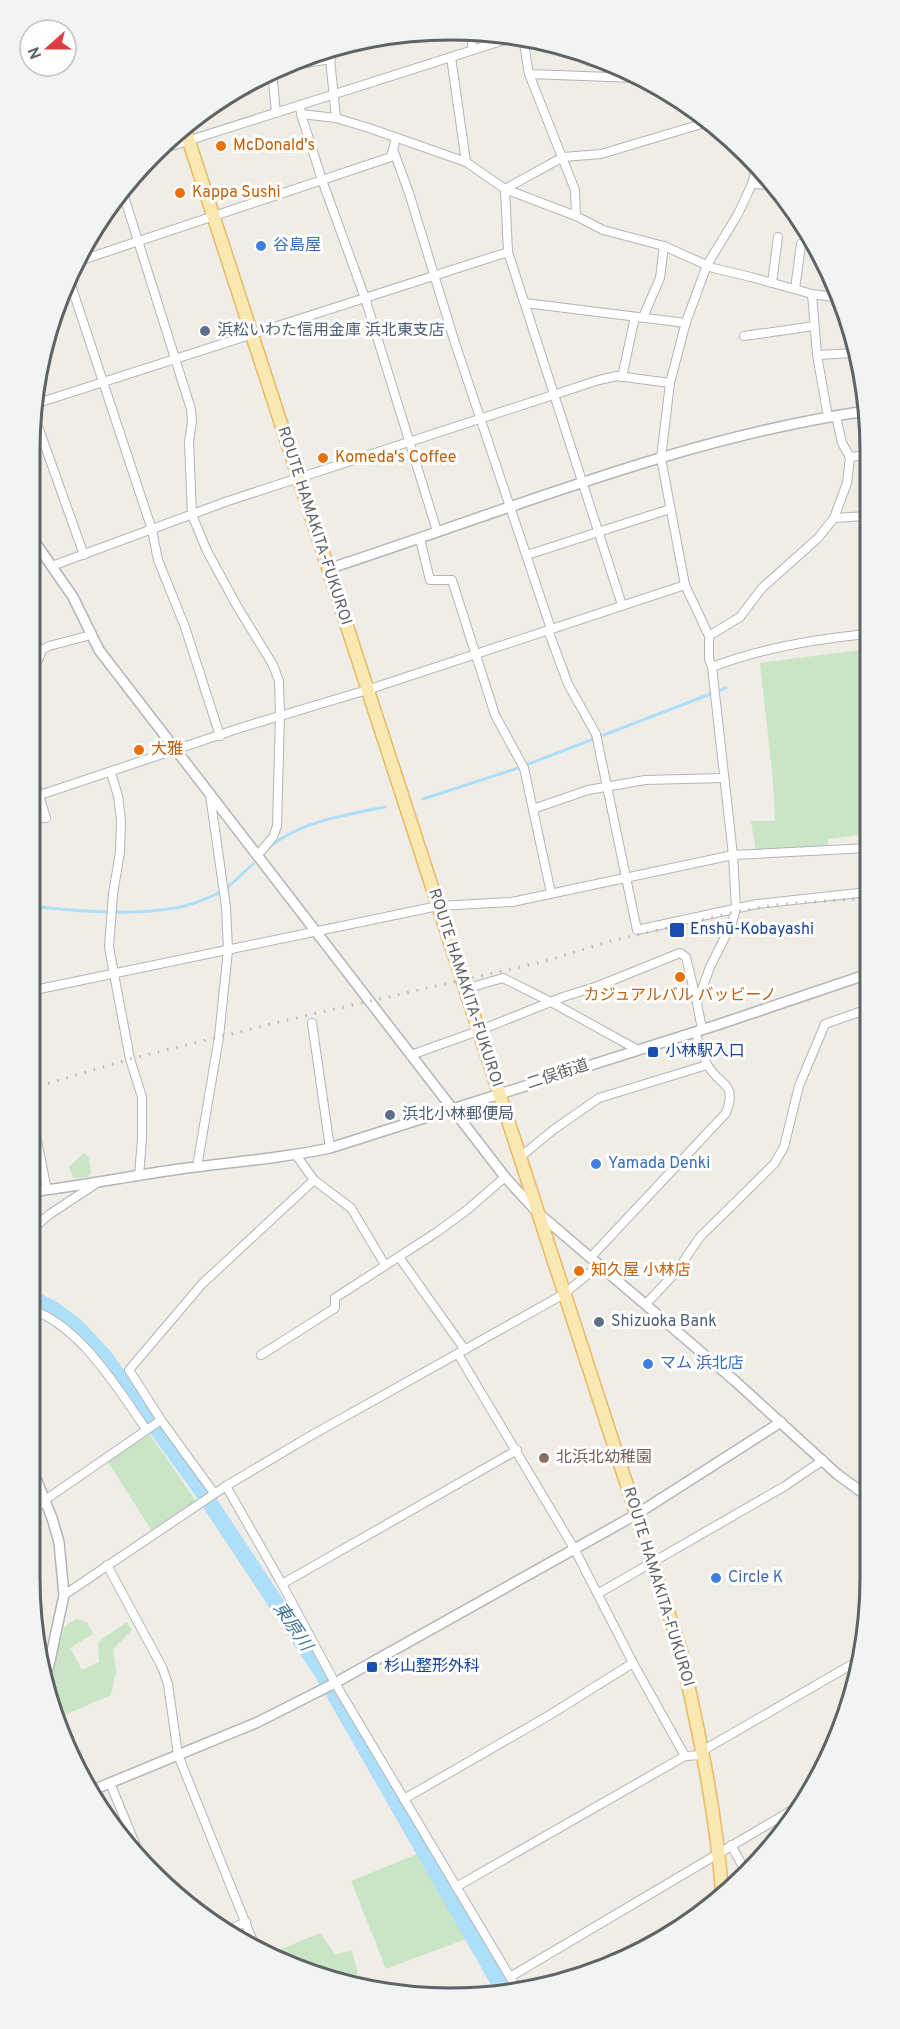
<svg xmlns="http://www.w3.org/2000/svg" width="900" height="2029" font-family="Overpass,'Noto Sans JP',sans-serif">
<style>
.green{fill:#c9e5c6}
.lines{fill:none;stroke-linecap:round;stroke-linejoin:round}
.stream{stroke:#addffa;stroke-width:3}
.river{stroke:#addffa;stroke-width:16}
.minor-casing{stroke:#b2b5b8;stroke-width:10}
.tertiary-casing{stroke:#b2b5b8;stroke-width:12}
.primary-casing{stroke:#e9b967;stroke-width:15}
.minor{stroke:#fff;stroke-width:8}
.tertiary{stroke:#fff;stroke-width:9}
.primary{stroke:#fae8b2;stroke-width:12}
.rail{stroke:#b5b6b6;stroke-width:3;stroke-dasharray:1.5 8;stroke-linecap:butt}
.food-dot{fill:#e8710a;stroke:#fff;stroke-width:2}
.shop-dot{fill:#3f7fe0;stroke:#fff;stroke-width:2}
.service-dot{fill:#5c6f8a;stroke:#fff;stroke-width:2}
.transit-dot{fill:#1a4fb4;stroke:#fff;stroke-width:2}
.education-dot{fill:#8d6e63;stroke:#fff;stroke-width:2}
.labels{text-anchor:middle;dominant-baseline:central;stroke-width:6;stroke-linejoin:round;paint-order:stroke}
.food-label{font-size:16px;fill:#c56008;stroke:#fff;text-anchor:start}
.shop-label{font-size:16px;fill:#366cbe;stroke:#fff;text-anchor:start}
.service-label{font-size:16px;fill:#4e5e75;stroke:#fff;text-anchor:start}
.street-label{font-size:16px;fill:#5f6366;stroke:#fff}
.transit-label{font-size:16px;fill:#164399;stroke:#fff;text-anchor:start}
.education-label{font-size:16px;fill:#785e54;stroke:#fff;text-anchor:start}
.water-label{font-size:18px;font-style:italic;fill:#43769b;stroke:#fff}
.rim{fill:none;stroke:#5f6366;stroke-width:3}
</style>
<rect width="100%" height="100%" fill="#f0ede7"/>
<g class="green">
<path d="M 867,649 L 868,834 L 828,839 L 828,848 L 756,852 L 751,821 L 775,821 L 773,780 L 760,663 Z"/>
<path d="M 84,1153 L 89,1158 L 91,1172 L 88,1177 L 73,1178 L 69,1167 Z"/>
<path d="M 146,1429 L 198,1504 L 152,1531 L 106,1459 Z"/>
<path d="M 76,1619 L 87,1622 L 93,1634 L 70,1648 L 82,1670 L 99,1662 L 98,1642 L 127,1622 L 132,1630 L 113,1649 L 116,1671 L 111,1695 L 67,1714 L 53,1715 L 47,1683 L 65,1626 Z"/>
<path d="M 417,1854 L 466,1939 L 386,1969 L 351,1881 Z"/>
<path d="M 320,1933 L 335,1954 L 352,1951 L 358,1973 L 347,1983 L 276,1956 L 274,1952 Z"/>
</g>
<g class="lines">
<g class="stream">
<path d="M 423,799 L 518,768 L 726,688"/>
<path d="M 265,851 C 296,822 345,815 385,807"/>
<path d="M 228,887 L 253,864"/>
<path d="M 30,906 C 78,911 127,916 175,908 C 190,906 205,899 219,893"/>
</g>
<path class="river" d="M 30,1297 L 55,1310 L 77,1327 L 104,1356 L 200,1488 L 321,1671 L 506,1995"/>
<g class="minor-casing">
<g id="minor">
<path d="M 470,32 L 473,50"/>
<path d="M 523,38 L 529,74 L 575,190 L 576,216"/>
<path d="M 329,49 L 336,118"/>
<path d="M 451,57 L 466,162"/>
<path d="M 285,66 L 331,59"/>
<path d="M 272,70 L 276,113"/>
<path d="M 529,74 L 637,78"/>
<path d="M 300,106 L 301,114 L 336,118 L 369,128 L 466,162 L 505,189 L 576,216 L 603,230 L 664,246 L 713,268 L 751,277 L 812,294 L 840,298"/>
<path d="M 301,114 L 322,180 L 365,298 L 437,531"/>
<path d="M 159,150 L 517,36"/>
<path d="M 394,152 L 409,193 L 455,343 L 551,629"/>
<path d="M 752,184 L 773,185"/>
<path d="M 122,190 L 191,409 L 192,422 L 189,441 L 192,515 L 207,551 L 237,606 L 273,665 L 279,681 L 280,715 L 277,826 L 273,837 L 257,856"/>
<path d="M 76,262 L 391,157 L 396,138"/>
<path d="M 69,279 L 152,530 L 158,560 L 185,627 L 220,736"/>
<path d="M 772,283 L 778,237"/>
<path d="M 795,289 L 801,244"/>
<path d="M 812,294 L 817,355 L 828,417"/>
<path d="M 525,303 L 686,323"/>
<path d="M 643,317 L 660,278 L 664,246"/>
<path d="M 744,336 L 814,326"/>
<path d="M 817,355 L 855,353"/>
<path d="M 622,377 L 635,317"/>
<path d="M 38,403 L 508,252"/>
<path d="M 35,418 L 84,555"/>
<path d="M 850,457 L 867,455"/>
<path d="M 834,518 L 867,516"/>
<path d="M 420,539 L 430,580 L 452,580 L 495,715 L 524,768 L 551,893"/>
<path d="M 527,555 L 670,509"/>
<path d="M 52,566 L 228,501 L 599,380 L 617,376 L 670,383"/>
<path d="M 622,605 L 508,252 L 505,189 L 563,157 L 601,154 L 708,122"/>
<path d="M 548,630 L 568,684 L 596,734 L 637,930 L 757,904 L 868,892"/>
<path d="M 709,636 L 740,617 L 762,588 L 818,538 L 834,518 L 847,483 L 850,457 L 842,443 L 836,416"/>
<path d="M 30,662 L 38,660 L 42,650 L 49,646 L 91,635"/>
<path d="M 712,667 L 709,659 L 709,636 L 685,585 L 661,458 L 670,383 L 686,322 L 707,265 L 738,214 L 752,184 L 757,165"/>
<path d="M 111,773 L 118,796 L 121,820 L 120,852 L 113,894 L 109,947 L 130,1059 L 142,1097 L 142,1138 L 139,1176"/>
<path d="M 40,795 L 243,727 L 367,690 L 685,585"/>
<path d="M 533,809 L 588,790 L 645,780 L 724,778"/>
<path d="M 30,819 L 46,818 L 30,767"/>
<path d="M 465,989 L 503,978 L 551,1002 L 638,1050"/>
<path d="M 30,991 L 438,906 L 512,902 L 733,855 L 868,848"/>
<path d="M 312,1023 L 330,1148"/>
<path d="M 702,1029 L 697,1003 L 710,967 L 732,923 L 736,908 L 733,855 L 712,667 C 761,648 815,639 867,634"/>
<path d="M 411,1055 L 478,1031 L 563,997 L 598,986 L 680,953 L 686,957 L 697,1003"/>
<path d="M 30,1106 L 47,1190"/>
<path d="M 296,1155 L 314,1180 L 351,1208 L 385,1265"/>
<path d="M 519,1158 L 553,1130 L 599,1098 L 707,1065"/>
<path d="M 197,1167 L 219,1037 L 228,950 L 226,907 L 210,795"/>
<path d="M 30,1231 L 50,1214 L 97,1183"/>
<path d="M 399,1257 L 465,1350"/>
<path d="M 590,1258 L 726,1113 C 738,1081 719,1087 707,1064 C 702,1054 699,1042 695,1032"/>
<path d="M 646,1304 L 676,1272 L 700,1237 L 774,1164 L 784,1147 L 799,1086 L 825,1024 L 868,1009"/>
<path d="M 30,1309 C 81,1326 117,1388 146,1429"/>
<path d="M 458,1354 L 575,1550 L 633,1663 L 685,1756"/>
<path d="M 261,1355 L 335,1308 L 335,1298 L 437,1232 L 467,1210 L 505,1177"/>
<path d="M 226,1486 L 282,1584 L 335,1683 L 519,1992"/>
<path d="M 214,1493 L 161,1420 L 129,1370 L 202,1284 L 314,1180"/>
<path d="M 30,1513 L 45,1500 L 161,1420"/>
<path d="M 107,1565 L 162,1667 L 168,1684 L 178,1755 L 256,1949"/>
<path d="M 282,1584 L 517,1450"/>
<path d="M 599,1593 L 785,1486 L 823,1460"/>
<path d="M 64,1595 L 226,1486 L 312,1435 L 564,1294 L 599,1265"/>
<path d="M 702,1751 L 856,1662"/>
<path d="M 110,1783 L 143,1863"/>
<path d="M 404,1799 L 548,1716 L 633,1663"/>
<path d="M 731,1845 L 746,1872"/>
<path d="M 456,1887 L 685,1756 L 702,1755"/>
<path d="M 226,1931 L 246,1922"/>
<path d="M 510,1977 L 804,1803"/>
</g>
</g>
<g class="tertiary-casing">
<g id="tertiary">
<path d="M 30,535 L 73,597 L 99,650 L 505,1177 L 537,1212 L 735,1381 L 837,1474 L 870,1498"/>
<path d="M 328,569 C 506,511 681,438 866,411"/>
<path d="M 30,1192 C 80,1186 130,1176 180,1169 C 230,1162 280,1159 330,1148 L 717,1025 L 868,974"/>
<path d="M 30,1464 L 52,1518 L 59,1542 L 64,1595 L 49,1665 L 46,1673"/>
<path d="M 88,1792 L 258,1722 L 335,1683 L 637,1514 L 781,1422"/>
</g>
</g>
<g class="primary-casing">
<path id="primary" d="M 184,126 L 680,1648 C 698,1728 716,1810 722,1892"/>
</g>
<use href="#minor" class="minor"/>
<use href="#tertiary" class="tertiary"/>
<use href="#primary" class="primary"/>
<path class="rail" d="M 30,1089 L 130,1059 L 287,1020 L 546,961 L 611,941 L 735,912 L 782,904 L 868,898"/>
</g>
<g class="food-dot">
<circle cx="221" cy="146" r="6"/>
<circle cx="180" cy="193" r="6"/>
<circle cx="323" cy="458" r="6"/>
<circle cx="139" cy="750" r="6"/>
<circle cx="680" cy="977" r="6"/>
<circle cx="579" cy="1271" r="6"/>
</g>
<g class="shop-dot">
<circle cx="261" cy="246" r="6"/>
<circle cx="596" cy="1164" r="6"/>
<circle cx="648" cy="1364" r="6"/>
<circle cx="716" cy="1578" r="6"/>
</g>
<g class="service-dot">
<circle cx="205" cy="331" r="6"/>
<circle cx="390" cy="1115" r="6"/>
<circle cx="599" cy="1322" r="6"/>
</g>
<g class="transit-dot">
<rect x="669" y="922" width="16" height="16" rx="3"/>
<rect x="647" y="1046" width="12" height="12" rx="3"/>
<rect x="366" y="1661" width="12" height="12" rx="3"/>
</g>
<circle class="education-dot" cx="544" cy="1458" r="6"/>
<g class="labels">
<g class="food-label">
<text x="233" y="146">McDonald's</text>
<text x="192" y="193">Kappa Sushi</text>
<text x="335" y="458">Komeda's Coffee</text>
<text x="151" y="750">大雅</text>
<text x="680" y="996" text-anchor="middle">カジュアルバル バッビーノ</text>
<text x="591" y="1271">知久屋 小林店</text>
</g>
<g class="shop-label">
<text x="273" y="246">谷島屋</text>
<text x="608" y="1164">Yamada Denki</text>
<text x="660" y="1364">マム 浜北店</text>
<text x="728" y="1578">Circle K</text>
</g>
<g class="service-label">
<text x="217" y="331">浜松いわた信用金庫 浜北東支店</text>
<text x="402" y="1115">浜北小林郵便局</text>
<text x="611" y="1322">Shizuoka Bank</text>
</g>
<g class="street-label">
<text transform="translate(314 526) rotate(72)">ROUTE HAMAKITA-FUKUROI</text>
<text transform="translate(465 988) rotate(72)">ROUTE HAMAKITA-FUKUROI</text>
<text transform="translate(558 1075) rotate(-18)">二俣街道</text>
<text transform="translate(658 1587) rotate(73)">ROUTE HAMAKITA-FUKUROI</text>
</g>
<g class="transit-label">
<text x="690" y="930">Enshū-Kobayashi</text>
<text x="665" y="1052">小林駅入口</text>
<text x="384" y="1667">杉山整形外科</text>
</g>
<g class="education-label">
<text x="556" y="1458">北浜北幼稚園</text>
</g>
<g class="water-label">
<text transform="translate(292 1627) rotate(56)">東原川</text>
</g>
</g>
<path d="M0 0H900V2029H0ZM450 40H450A410 410 0 0 1 860 450V1578A410 410 0 0 1 450 1988H450A410 410 0 0 1 40 1578V450A410 410 0 0 1 450 40Z" fill="#f2f3f3" fill-rule="evenodd"/>
<path class="rim" d="M450 40H450A410 410 0 0 1 860 450V1578A410 410 0 0 1 450 1988H450A410 410 0 0 1 40 1578V450A410 410 0 0 1 450 40Z"/>
<g transform="translate(48 48) rotate(249)"><circle r="28" fill="#ffffff" stroke="#bfc1c2" stroke-width="1.5"/>
<path d="M0-4.5L10 22L0 15L-10 22Z" fill="#df3e40"/>
<text y="-9" font-size="16" font-weight="bold" text-anchor="middle" fill="#5f6366">N</text>
</g>
</svg>
